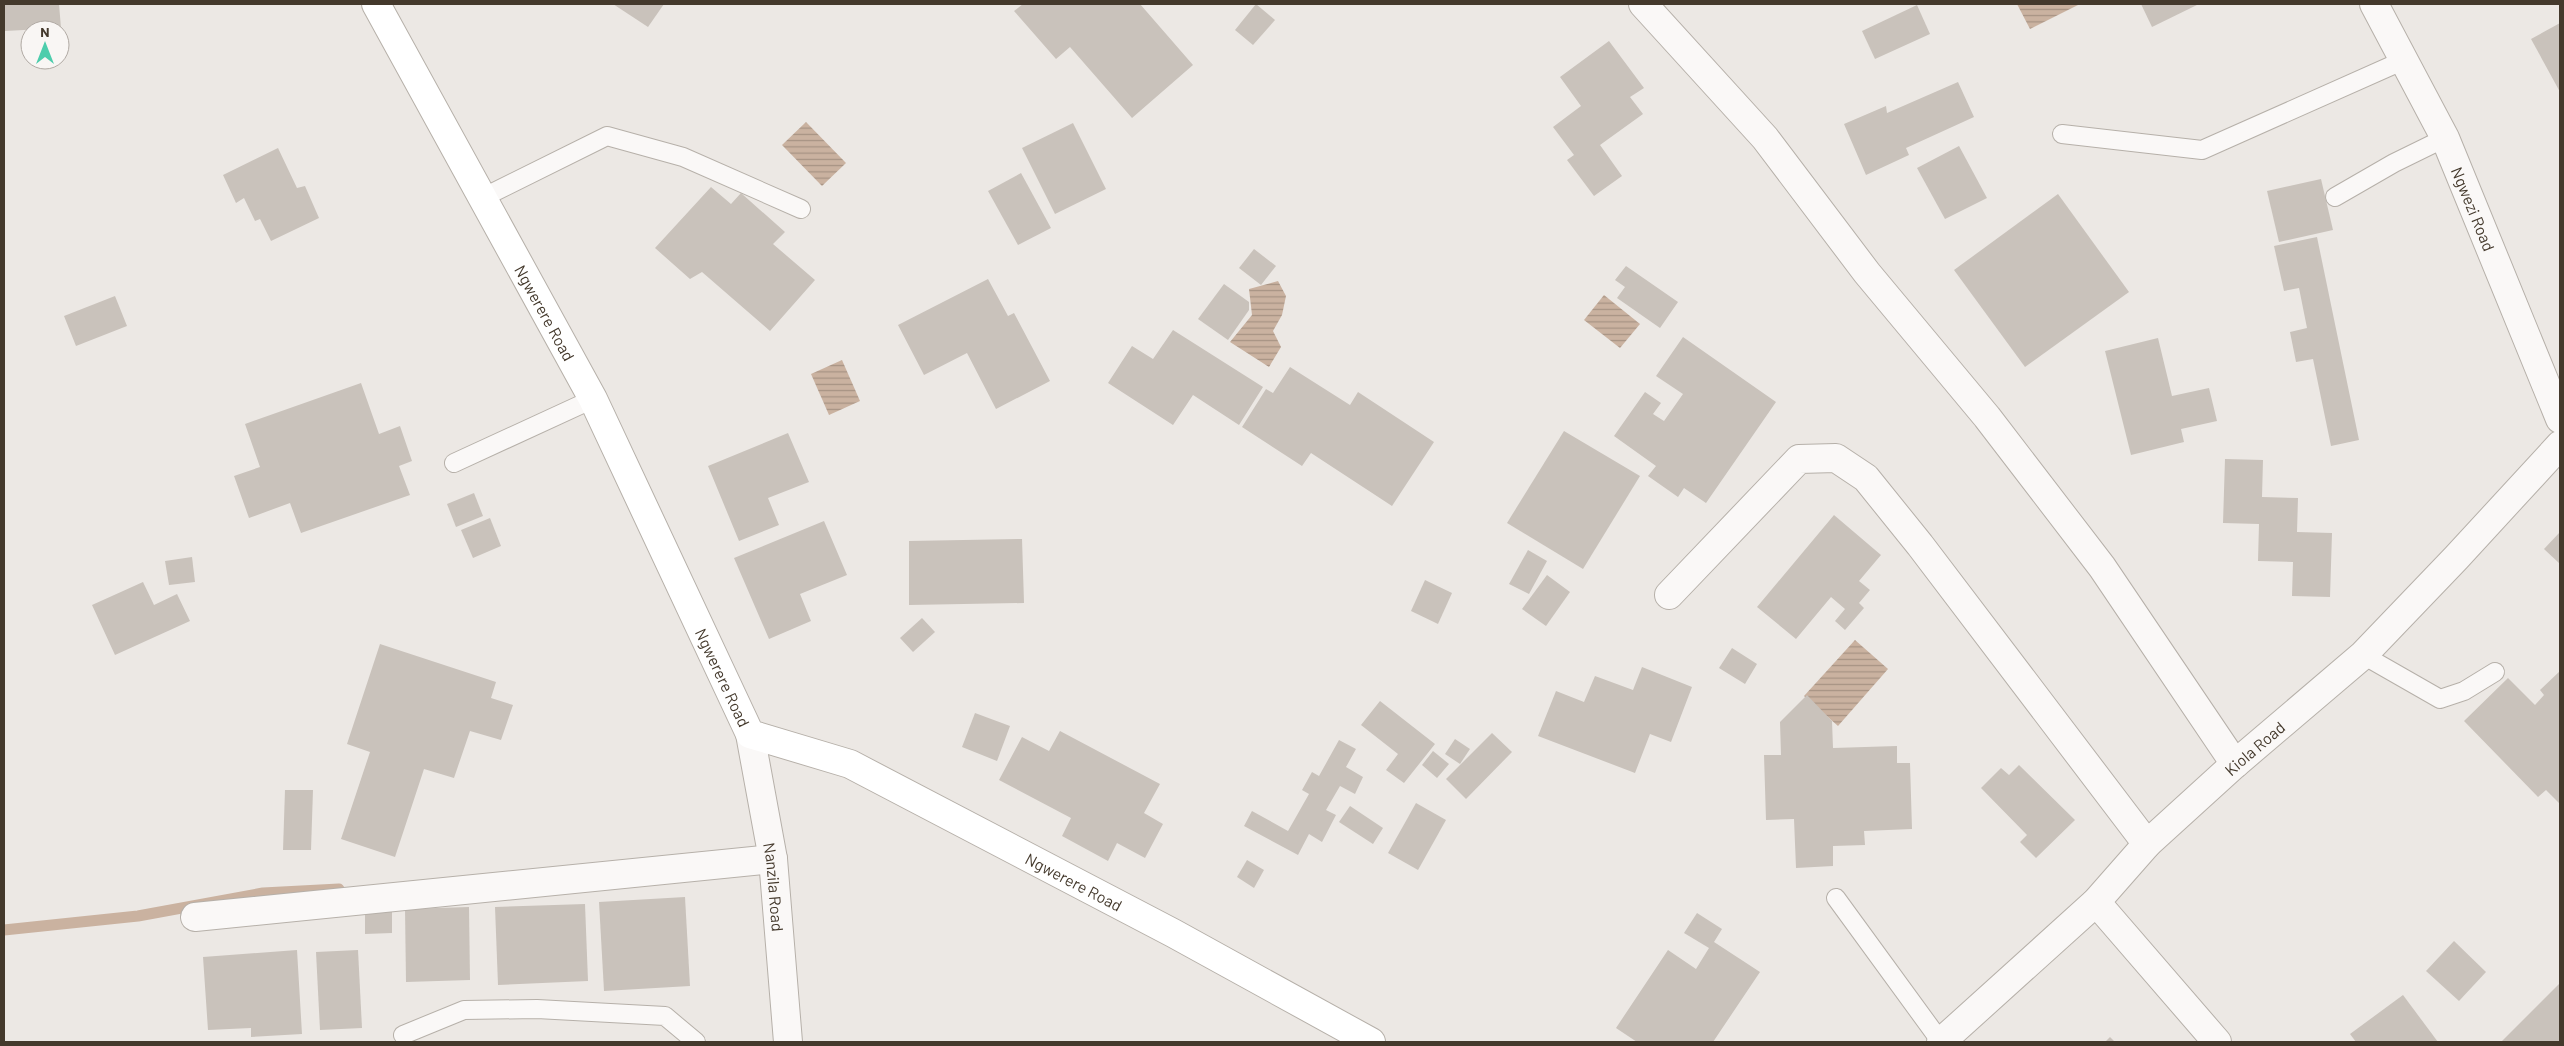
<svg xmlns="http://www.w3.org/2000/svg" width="2564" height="1046" font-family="Barlow,sans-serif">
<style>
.water{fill:url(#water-rules)}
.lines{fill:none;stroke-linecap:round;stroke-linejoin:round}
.stream{stroke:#cab2a0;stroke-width:11}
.building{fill:#c9c2bb}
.lane-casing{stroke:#b6b0a9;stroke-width:20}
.street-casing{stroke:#b6b0a9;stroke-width:30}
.secondary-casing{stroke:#b6b0a9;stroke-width:30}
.lane{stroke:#faf8f7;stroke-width:18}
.street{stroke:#faf8f7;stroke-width:28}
.secondary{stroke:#fff;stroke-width:28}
.labels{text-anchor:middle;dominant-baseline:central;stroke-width:4;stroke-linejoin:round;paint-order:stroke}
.street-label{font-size:16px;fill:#44392c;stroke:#f9f6f4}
</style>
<defs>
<pattern id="water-rules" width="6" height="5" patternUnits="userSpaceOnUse" patternTransform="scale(1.25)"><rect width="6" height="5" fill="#cab2a0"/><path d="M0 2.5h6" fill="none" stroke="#a69283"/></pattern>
</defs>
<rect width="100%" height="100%" fill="#ece8e4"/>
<g class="water">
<path d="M 2017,4 L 2077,4 L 2078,5 L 2030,29 Z"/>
<path d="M 806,122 L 846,163 L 822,186 L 782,145 Z"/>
<path d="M 1278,281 L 1286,296 L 1282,315 L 1273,331 L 1281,347 L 1269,367 L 1230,342 L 1252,315 L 1249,289 Z"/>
<path d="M 1604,295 L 1640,324 L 1620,348 L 1584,320 Z"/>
<path d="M 842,360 L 860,401 L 829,415 L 811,374 Z"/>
<path d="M 1855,640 L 1888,669 L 1838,726 L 1804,696 Z"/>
</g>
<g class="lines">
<path class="stream" d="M 4,930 L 138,916 L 263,893 L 339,889"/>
</g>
<g class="building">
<path d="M 4,4 L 59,4 L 61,28 L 5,31 Z"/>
<path d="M 613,4 L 664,4 L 648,27 Z"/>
<path d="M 1023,4 L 1140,4 L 1193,65 L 1132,118 L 1070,47 L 1056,59 L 1014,11 Z"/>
<path d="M 1256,4 L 1275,20 L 1253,45 L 1235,30 Z"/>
<path d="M 2141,4 L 2199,4 L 2152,27 Z"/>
<path d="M 1917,5 L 1930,34 L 1875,59 L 1862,31 Z"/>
<path d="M 2560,23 L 2560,92 L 2531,39 Z"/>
<path d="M 1609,41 L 1644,88 L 1630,97 L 1643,114 L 1600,145 L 1622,176 L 1594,196 L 1567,160 L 1574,155 L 1553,127 L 1581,106 L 1560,77 Z"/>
<path d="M 1958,82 L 1974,117 L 1906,148 L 1909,155 L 1866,175 L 1844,124 L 1886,106 L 1887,113 Z"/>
<path d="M 1073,123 L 1106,189 L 1055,214 L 1022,148 Z"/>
<path d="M 1959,146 L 1987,198 L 1945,219 L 1917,168 Z"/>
<path d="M 278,148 L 297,188 L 305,186 L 319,218 L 271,241 L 260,219 L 255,221 L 244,198 L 236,203 L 223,175 Z"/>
<path d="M 1021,173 L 1051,228 L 1018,245 L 988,191 Z"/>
<path d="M 2321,179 L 2333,230 L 2279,242 L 2267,191 Z"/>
<path d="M 711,187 L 731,204 L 741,193 L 785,232 L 773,244 L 815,280 L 770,331 L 702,272 L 690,279 L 655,248 Z"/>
<path d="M 2058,194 L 2129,292 L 2025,367 L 1954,270 Z"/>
<path d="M 2317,237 L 2359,440 L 2331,446 L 2313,359 L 2296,362 L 2290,332 L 2307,328 L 2299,288 L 2284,291 L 2274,246 Z"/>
<path d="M 1254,249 L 1276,266 L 1261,285 L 1239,268 Z"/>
<path d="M 1626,266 L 1678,302 L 1660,328 L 1617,298 L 1625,287 L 1615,280 Z"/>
<path d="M 988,279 L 1008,316 L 1014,313 L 1050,381 L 996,409 L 967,353 L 924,375 L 898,325 Z"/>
<path d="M 1224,284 L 1249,302 L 1249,310 L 1228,340 L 1198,319 Z"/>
<path d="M 115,296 L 127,326 L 76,346 L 64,316 Z"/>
<path d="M 1173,330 L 1263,387 L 1239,425 L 1193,395 L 1173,425 L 1108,383 L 1132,346 L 1153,359 Z"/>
<path d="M 1683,337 L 1776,402 L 1706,503 L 1684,488 L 1678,497 L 1648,476 L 1656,466 L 1614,436 L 1645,392 L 1661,403 L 1653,414 L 1664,421 L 1683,394 L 1656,376 Z"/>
<path d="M 2158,338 L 2172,396 L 2209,388 L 2217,421 L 2181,429 L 2184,442 L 2131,455 L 2105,351 Z"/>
<path d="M 1290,367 L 1350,405 L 1358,392 L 1434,442 L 1392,506 L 1311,453 L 1302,466 L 1242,427 L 1266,389 L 1273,393 Z"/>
<path d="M 361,383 L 379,434 L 400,426 L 412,461 L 399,466 L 410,495 L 301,533 L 290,503 L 249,518 L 234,476 L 260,467 L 245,424 Z"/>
<path d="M 1564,431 L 1640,476 L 1583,569 L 1507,523 Z"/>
<path d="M 788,433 L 809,482 L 768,498 L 779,525 L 739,541 L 708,466 Z"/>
<path d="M 2225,459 L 2263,460 L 2262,497 L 2298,498 L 2297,532 L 2332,533 L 2330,597 L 2292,596 L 2293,562 L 2258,561 L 2259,524 L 2223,523 Z"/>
<path d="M 474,493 L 483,516 L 456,527 L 447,504 Z"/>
<path d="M 1834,515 L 1881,555 L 1859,581 L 1870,590 L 1859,603 L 1864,608 L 1845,630 L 1835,621 L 1845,609 L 1831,597 L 1796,639 L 1757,607 Z"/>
<path d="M 490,518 L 501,546 L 473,558 L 461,530 Z"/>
<path d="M 824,521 L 847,575 L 800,594 L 811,621 L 769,639 L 734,558 Z"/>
<path d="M 2560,532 L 2560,564 L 2544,549 Z"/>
<path d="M 1022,539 L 1024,603 L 909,605 L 909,541 Z"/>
<path d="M 1528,550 L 1547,561 L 1529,594 L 1509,584 Z"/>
<path d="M 192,557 L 195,582 L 169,585 L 165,561 Z"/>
<path d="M 1547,575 L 1570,592 L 1546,626 L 1522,609 Z"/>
<path d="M 1425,580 L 1452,593 L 1438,624 L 1411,611 Z"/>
<path d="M 143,582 L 154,605 L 177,594 L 190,621 L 115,655 L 92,605 Z"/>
<path d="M 922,618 L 935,632 L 913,652 L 900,638 Z"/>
<path d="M 380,644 L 496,682 L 491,698 L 513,705 L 501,740 L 470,731 L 454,778 L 424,769 L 395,857 L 341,839 L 370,752 L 347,744 Z"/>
<path d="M 1732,648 L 1757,664 L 1745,684 L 1719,668 Z"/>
<path d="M 1642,667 L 1692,687 L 1671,742 L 1650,734 L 1635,773 L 1538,736 L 1556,691 L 1584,702 L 1595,676 L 1633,690 Z"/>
<path d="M 2560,671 L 2560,804 L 2546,790 L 2538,797 L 2464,721 L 2508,678 L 2535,705 L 2544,695 L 2540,690 Z"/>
<path d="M 1807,695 L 1832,721 L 1833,748 L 1897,746 L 1897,763 L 1910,763 L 1912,829 L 1864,831 L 1865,845 L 1833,846 L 1833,866 L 1796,868 L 1794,819 L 1766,820 L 1764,755 L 1781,755 L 1780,722 Z"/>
<path d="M 1380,701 L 1435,744 L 1404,783 L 1386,770 L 1398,754 L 1361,725 Z"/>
<path d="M 975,713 L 1010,726 L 997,761 L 962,747 Z"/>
<path d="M 1060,731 L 1160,784 L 1144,813 L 1163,824 L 1145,858 L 1117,843 L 1108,861 L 1062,836 L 1071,818 L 999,780 L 1022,737 L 1049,751 Z"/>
<path d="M 1492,733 L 1512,752 L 1466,799 L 1446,779 Z"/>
<path d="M 1455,739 L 1470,749 L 1460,764 L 1445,754 Z"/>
<path d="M 1339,740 L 1356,749 L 1346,767 L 1363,777 L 1355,794 L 1340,786 L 1326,810 L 1336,815 L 1322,842 L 1309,834 L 1298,855 L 1244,826 L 1252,811 L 1288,831 L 1309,794 L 1302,790 L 1312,772 L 1319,776 Z"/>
<path d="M 1433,751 L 1449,764 L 1437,778 L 1422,765 Z"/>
<path d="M 2019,765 L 2075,820 L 2036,858 L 2020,842 L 2027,835 L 1981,788 L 2001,768 L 2009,775 Z"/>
<path d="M 285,790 L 313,790 L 311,850 L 283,850 Z"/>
<path d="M 1416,803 L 1446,820 L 1418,870 L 1388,853 Z"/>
<path d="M 1350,806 L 1383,828 L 1373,844 L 1339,822 Z"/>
<path d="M 1247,860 L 1264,870 L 1254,888 L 1237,877 Z"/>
<path d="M 685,897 L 690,986 L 604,991 L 599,902 Z"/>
<path d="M 585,904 L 588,981 L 498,985 L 495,907 Z"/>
<path d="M 392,906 L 392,933 L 365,934 L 365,907 Z"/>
<path d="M 469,907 L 470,980 L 406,982 L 405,909 Z"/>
<path d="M 1697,913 L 1722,929 L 1714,942 L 1760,972 L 1713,1042 L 1637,1042 L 1616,1028 L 1668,950 L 1696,969 L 1709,948 L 1684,933 Z"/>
<path d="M 2454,941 L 2486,972 L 2459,1001 L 2426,971 Z"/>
<path d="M 297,950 L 302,1034 L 251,1037 L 251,1028 L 208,1030 L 203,957 Z"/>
<path d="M 358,950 L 362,1028 L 320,1030 L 316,952 Z"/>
<path d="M 2560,983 L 2560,1042 L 2501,1042 Z"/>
<path d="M 2403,995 L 2438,1042 L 2356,1042 L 2350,1034 Z"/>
<path d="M 2110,1037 L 2115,1042 L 2105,1042 Z"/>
</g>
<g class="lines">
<g class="lane-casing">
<g id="lane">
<path d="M 2062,134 L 2202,150 L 2402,61"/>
<path d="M 2335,197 L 2394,163 L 2445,138"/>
<path d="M 482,198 L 607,136 L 683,157 L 801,209"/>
<path d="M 454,463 L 593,399"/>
<path d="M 2363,655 L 2440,699 L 2464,691 L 2495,672"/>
<path d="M 1836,898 L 1941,1042"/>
<path d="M 403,1035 L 464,1010 L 537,1009 L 665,1016 L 696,1042"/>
</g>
</g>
<g class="street-casing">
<g id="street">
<path d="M 1643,4 L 1765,138 L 1867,273 L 1987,417 L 2102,567 L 2235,764"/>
<path id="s1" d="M 2374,4 L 2445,138 L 2560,419"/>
<path d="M 1669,595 L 1799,459 L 1836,458 L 1866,478 L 1920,545 L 2147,844"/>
<path id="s2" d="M 750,734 L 773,859 L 788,1042"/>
<path d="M 2096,902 L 2217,1042"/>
<path d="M 195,917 L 773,859"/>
<path id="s3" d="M 1941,1042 L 2096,902 L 2147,844 L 2235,764 L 2363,655 L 2456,558 L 2560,445"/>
</g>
</g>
<g class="secondary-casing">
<g id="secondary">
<path id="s4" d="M 376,4 L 593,399 L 750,734 L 850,764 L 1173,933 L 1371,1042"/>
</g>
</g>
<use href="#lane" class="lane"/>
<use href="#street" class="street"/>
<use href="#secondary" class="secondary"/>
</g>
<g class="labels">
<g class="street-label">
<text stroke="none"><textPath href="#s1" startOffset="228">Ngwezi Road</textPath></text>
<text stroke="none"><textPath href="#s4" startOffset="352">Ngwerere Road</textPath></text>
<text stroke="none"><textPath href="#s4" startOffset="758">Ngwerere Road</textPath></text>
<text stroke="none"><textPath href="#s3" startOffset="430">Kiola Road</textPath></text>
<text stroke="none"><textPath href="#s4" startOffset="1178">Ngwerere Road</textPath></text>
<text stroke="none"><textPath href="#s2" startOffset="155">Nanzila Road</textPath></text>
</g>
</g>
<rect width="2564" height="1046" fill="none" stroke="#44392c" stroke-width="10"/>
<g transform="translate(45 45)"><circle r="24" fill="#f9f6f4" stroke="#b1aaa4"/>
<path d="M0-4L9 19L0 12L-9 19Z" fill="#4dcdac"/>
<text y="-8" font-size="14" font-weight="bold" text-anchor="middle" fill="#44392c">N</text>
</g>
</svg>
